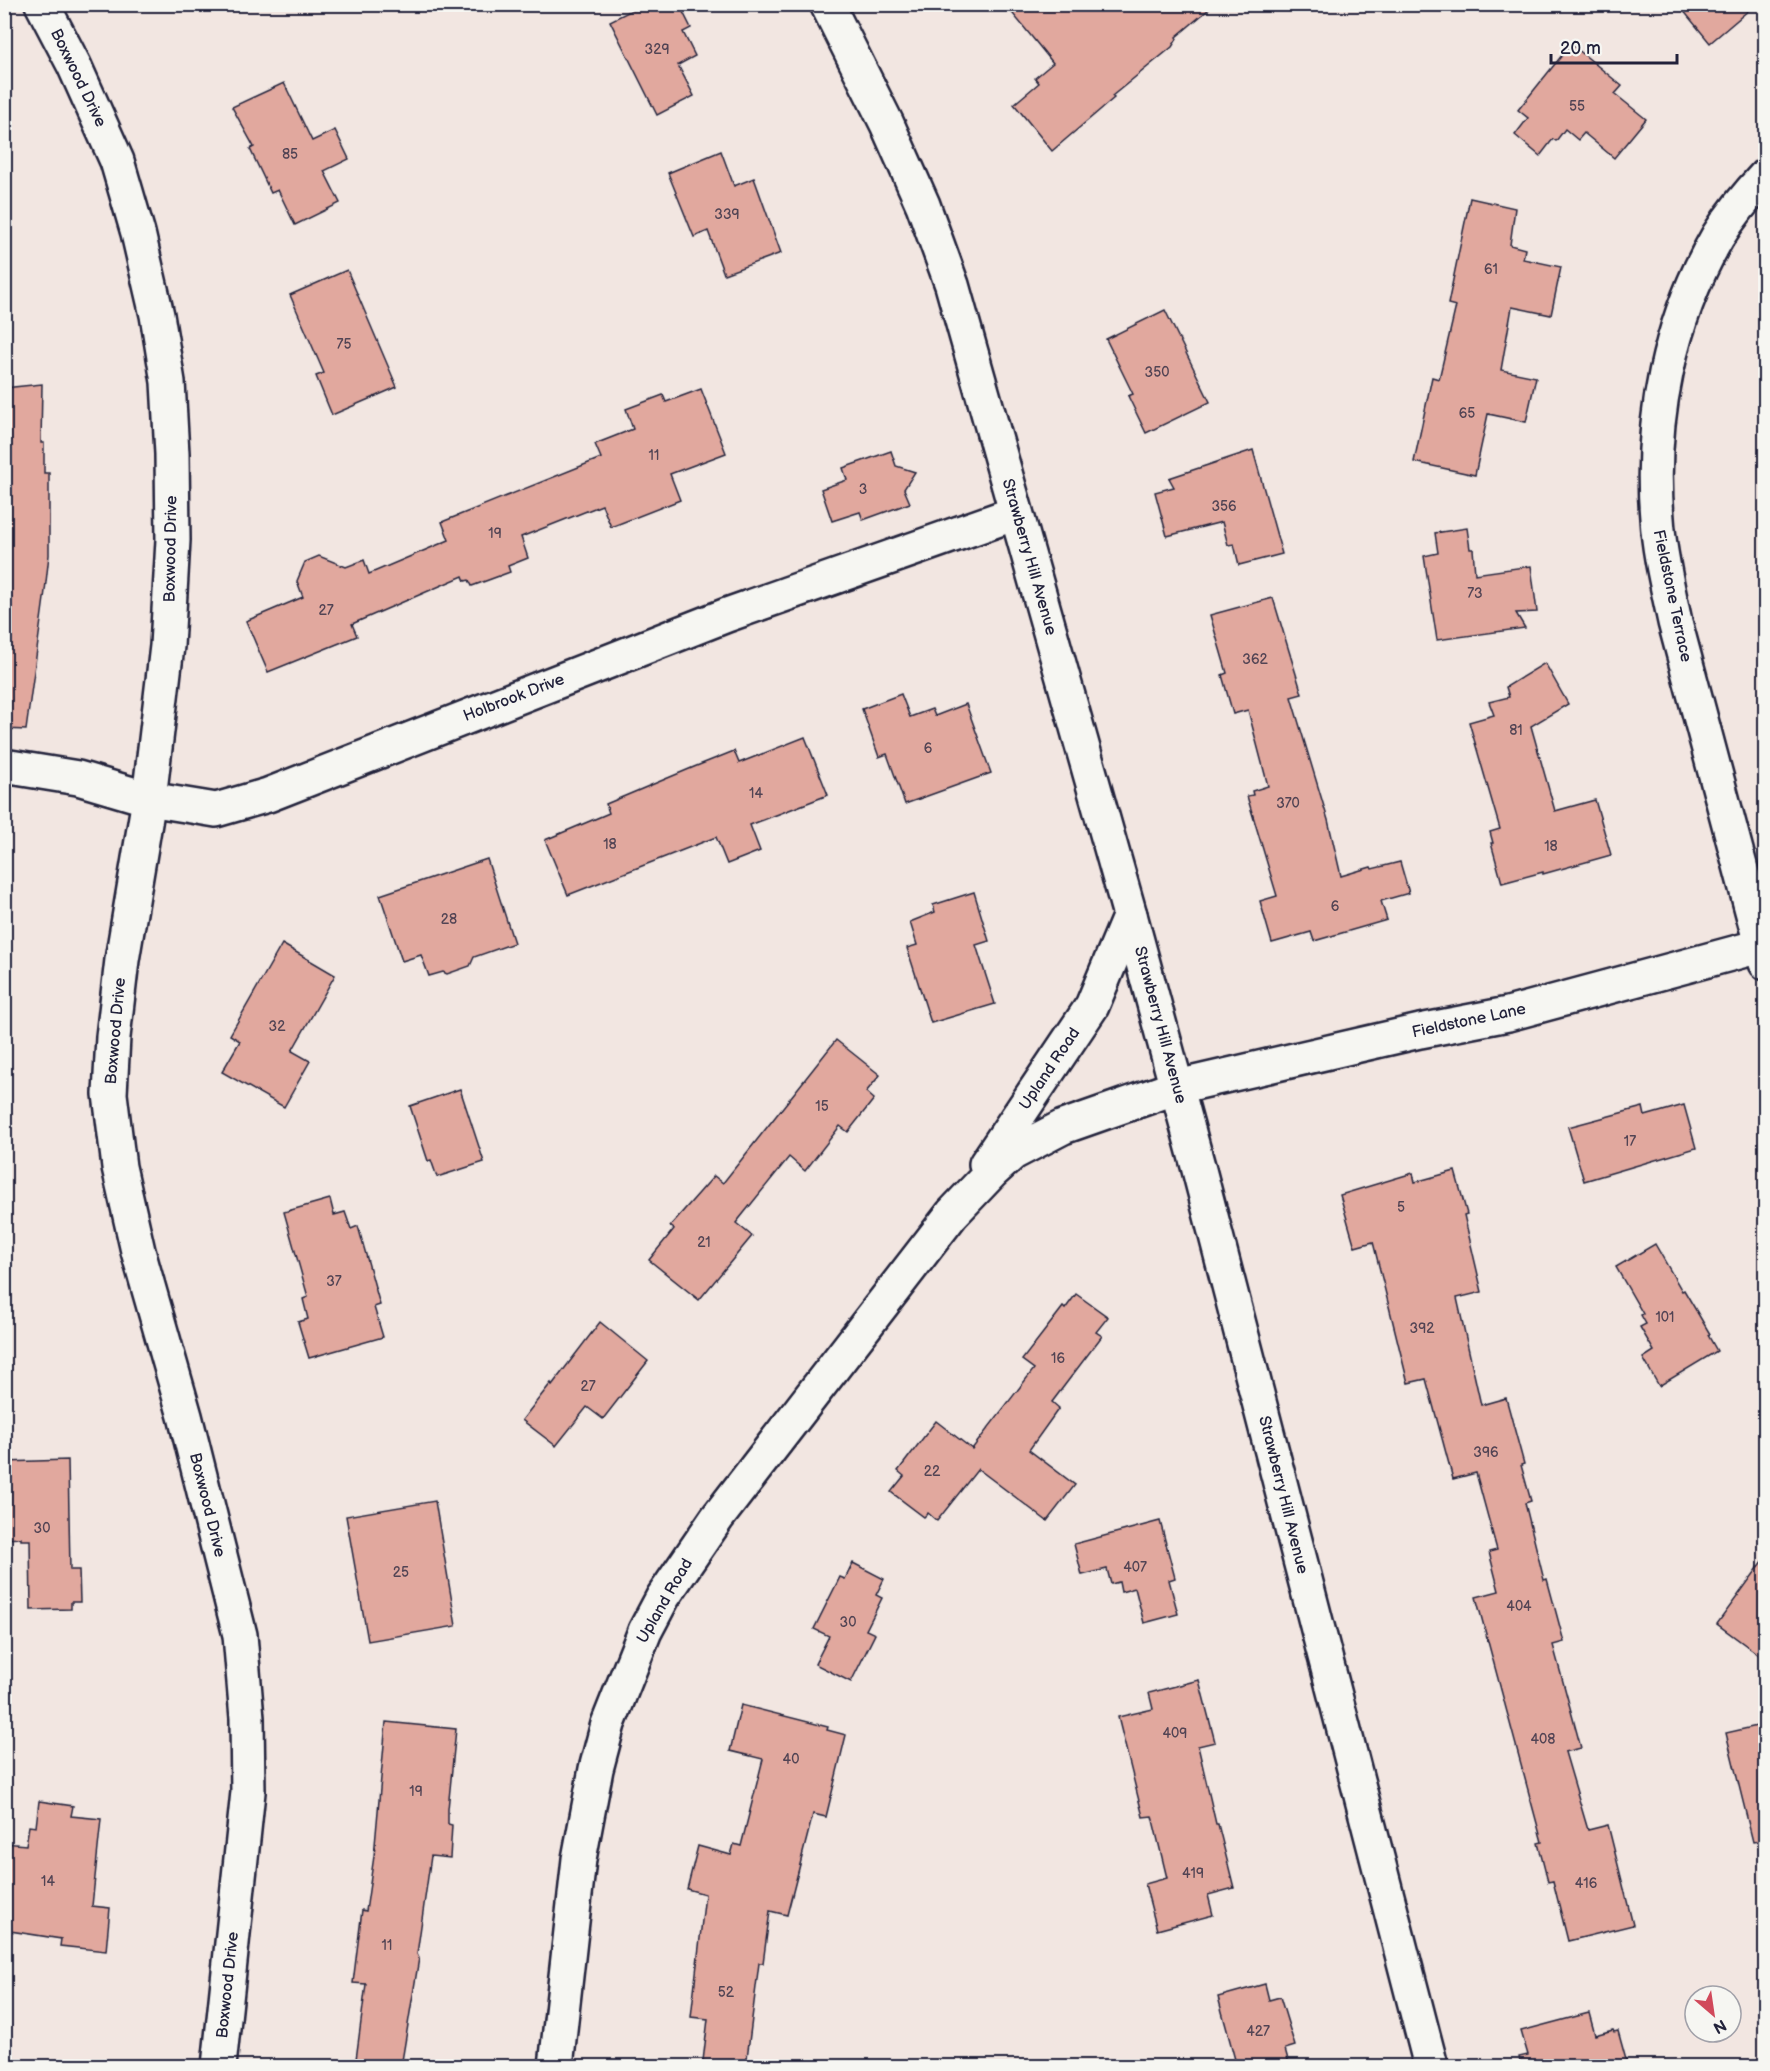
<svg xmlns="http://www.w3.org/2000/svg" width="1770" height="2071" font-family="'Balsamiq Sans',sans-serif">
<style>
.building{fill:#e1a89e;stroke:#22223b;stroke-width:1.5}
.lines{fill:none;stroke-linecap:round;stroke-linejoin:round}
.street-casing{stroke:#22223b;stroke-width:38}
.secondary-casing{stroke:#22223b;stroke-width:38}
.street{stroke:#f6f6f2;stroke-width:33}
.secondary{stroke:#f6f6f2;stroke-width:33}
.labels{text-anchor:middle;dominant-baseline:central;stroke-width:6;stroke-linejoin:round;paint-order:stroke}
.number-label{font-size:14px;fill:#524454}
.street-label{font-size:16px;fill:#22223b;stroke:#f6f6f2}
</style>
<rect width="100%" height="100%" fill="#f2e6e1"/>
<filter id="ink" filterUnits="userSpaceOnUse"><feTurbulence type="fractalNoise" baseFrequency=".0167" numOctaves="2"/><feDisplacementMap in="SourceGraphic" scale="12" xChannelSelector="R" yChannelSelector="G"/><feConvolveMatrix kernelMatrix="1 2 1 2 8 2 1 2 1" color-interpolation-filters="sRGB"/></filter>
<g filter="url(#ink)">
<g class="building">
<path d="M 644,4 L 679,4 L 691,28 L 683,32 L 695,56 L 678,65 L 694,96 L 657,115 L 610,21 Z"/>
<path d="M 1005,4 L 1215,4 L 1176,37 L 1177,39 L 1172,47 L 1112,96 L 1114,98 L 1052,151 L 1014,104 L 1039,83 L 1035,78 L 1053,63 Z"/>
<path d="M 1678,4 L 1756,4 L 1710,43 Z"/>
<path d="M 1571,44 L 1622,86 L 1615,94 L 1646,119 L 1614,158 L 1584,133 L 1578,140 L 1565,129 L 1556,141 L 1553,139 L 1540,156 L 1515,135 L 1528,118 L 1518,110 Z"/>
<path d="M 284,83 L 312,141 L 335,130 L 349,159 L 324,171 L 340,203 L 295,225 L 278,190 L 271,193 L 250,149 L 254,147 L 232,107 Z"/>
<path d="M 721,151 L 734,186 L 754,178 L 781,253 L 724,274 L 708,231 L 694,237 L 668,173 Z"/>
<path d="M 1470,198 L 1515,208 L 1510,245 L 1525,249 L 1523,259 L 1561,267 L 1551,315 L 1512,307 L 1501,370 L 1536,377 L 1526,422 L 1488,414 L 1475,475 L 1414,462 L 1432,377 L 1439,379 L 1456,306 L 1448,304 Z"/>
<path d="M 347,270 L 397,387 L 332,415 L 316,376 L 324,373 L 290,295 Z"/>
<path d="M 1165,310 L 1210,402 L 1146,433 L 1128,396 L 1133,394 L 1106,339 Z"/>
<path d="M 42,384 L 41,443 L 44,443 L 44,473 L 49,473 L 49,555 L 45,591 L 26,730 L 4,729 L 4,388 Z"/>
<path d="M 701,389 L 726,453 L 670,474 L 680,500 L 611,527 L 602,505 L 521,537 L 528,558 L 508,566 L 510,572 L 472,586 L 469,580 L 465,581 L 463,576 L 352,624 L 357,636 L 268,672 L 246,621 L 303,597 L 297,581 L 305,562 L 319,556 L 346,567 L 364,560 L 369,574 L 449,540 L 442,522 L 601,458 L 595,444 L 633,429 L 626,409 L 663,395 L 666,402 Z"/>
<path d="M 1253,450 L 1282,554 L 1239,565 L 1234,544 L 1228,545 L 1222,522 L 1167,536 L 1155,492 L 1174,487 L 1169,478 Z"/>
<path d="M 891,451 L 896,466 L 915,472 L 904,489 L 910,503 L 863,520 L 860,512 L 832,521 L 821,489 L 847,480 L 843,468 Z"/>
<path d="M 1467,528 L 1470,549 L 1473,549 L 1475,574 L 1531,566 L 1537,612 L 1516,613 L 1525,628 L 1437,640 L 1424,556 L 1438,553 L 1435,533 Z"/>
<path d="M 1273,598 L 1302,694 L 1291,697 L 1328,820 L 1341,876 L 1371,867 L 1372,869 L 1400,862 L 1409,893 L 1381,901 L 1387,920 L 1314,941 L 1311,932 L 1272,943 L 1260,901 L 1277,896 L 1247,796 L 1253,795 L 1252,791 L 1268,786 L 1248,710 L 1233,714 L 1222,675 L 1227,673 L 1210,615 Z"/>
<path d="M 1545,663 L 1568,704 L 1531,726 L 1555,811 L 1595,800 L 1611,855 L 1543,874 L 1543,872 L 1502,883 L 1491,843 L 1493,843 L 1490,832 L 1500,829 L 1469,722 L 1494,715 L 1489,702 L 1509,697 L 1506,687 Z"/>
<path d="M 901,694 L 910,717 L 932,709 L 935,716 L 966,704 L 991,773 L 905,804 L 887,754 L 879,757 L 862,709 Z"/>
<path d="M 805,737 L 828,795 L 750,825 L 760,851 L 727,864 L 716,837 L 568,895 L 545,840 L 609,813 L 606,804 L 694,767 L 734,751 L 739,763 Z"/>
<path d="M 487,859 L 514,943 L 474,957 L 470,966 L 447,974 L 443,972 L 429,976 L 421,955 L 402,961 L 380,895 Z"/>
<path d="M 974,892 L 989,941 L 976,945 L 995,1004 L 931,1023 L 907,948 L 917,945 L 910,922 L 935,912 L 933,905 Z"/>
<path d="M 282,944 L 335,975 L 292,1051 L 310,1061 L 284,1107 L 222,1072 L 240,1041 L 230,1035 Z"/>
<path d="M 836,1040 L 880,1075 L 866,1092 L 874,1099 L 848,1132 L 840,1126 L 805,1171 L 789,1157 L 736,1223 L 752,1236 L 699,1300 L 649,1260 L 674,1229 L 670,1226 L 714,1176 L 723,1183 Z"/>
<path d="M 460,1089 L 484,1162 L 437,1177 L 431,1160 L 428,1161 L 410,1106 Z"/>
<path d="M 1684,1105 L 1696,1148 L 1584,1181 L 1568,1127 L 1643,1107 L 1645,1116 Z"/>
<path d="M 1455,1171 L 1467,1214 L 1464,1215 L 1482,1292 L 1457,1298 L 1481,1405 L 1506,1398 L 1524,1464 L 1521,1465 L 1531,1501 L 1525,1503 L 1544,1580 L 1547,1579 L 1564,1642 L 1553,1645 L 1581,1748 L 1565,1752 L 1588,1830 L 1608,1825 L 1633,1925 L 1568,1941 L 1553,1881 L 1548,1882 L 1538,1843 L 1542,1842 L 1476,1597 L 1499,1591 L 1489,1552 L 1497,1550 L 1476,1473 L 1453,1479 L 1426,1379 L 1408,1383 L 1373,1242 L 1355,1247 L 1340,1195 L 1413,1173 L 1415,1182 Z"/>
<path d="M 330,1199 L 334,1215 L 345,1212 L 351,1229 L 358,1226 L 380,1305 L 374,1307 L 383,1337 L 309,1358 L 298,1322 L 308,1319 L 303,1299 L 308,1297 L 284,1212 Z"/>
<path d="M 1655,1244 L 1682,1291 L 1684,1290 L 1710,1334 L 1708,1335 L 1717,1351 L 1659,1386 L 1643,1358 L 1654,1351 L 1640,1327 L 1646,1324 L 1641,1315 L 1643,1314 L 1616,1267 Z"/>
<path d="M 1076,1294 L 1108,1317 L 1096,1332 L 1102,1336 L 1052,1402 L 1059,1408 L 1029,1450 L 1075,1485 L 1047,1521 L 978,1469 L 937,1521 L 928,1513 L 924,1517 L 891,1492 L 904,1476 L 898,1471 L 936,1421 L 972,1449 L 1034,1369 L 1022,1360 L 1063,1307 L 1065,1309 Z"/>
<path d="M 600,1322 L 648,1361 L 603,1419 L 587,1407 L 556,1446 L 522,1420 L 551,1383 L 552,1385 Z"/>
<path d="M 68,1460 L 70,1570 L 79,1570 L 80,1602 L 71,1602 L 71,1609 L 31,1610 L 30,1540 L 21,1540 L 21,1538 L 5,1539 L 4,1462 Z"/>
<path d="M 435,1501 L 456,1626 L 368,1641 L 346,1516 Z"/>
<path d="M 1160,1521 L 1175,1578 L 1169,1580 L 1178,1614 L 1144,1623 L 1135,1588 L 1121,1592 L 1119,1582 L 1111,1584 L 1107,1569 L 1082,1575 L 1074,1544 Z"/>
<path d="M 1766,1557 L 1766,1660 L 1717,1624 Z"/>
<path d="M 853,1563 L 884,1579 L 876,1595 L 882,1598 L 866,1630 L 875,1634 L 851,1682 L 815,1664 L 829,1636 L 814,1629 L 840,1577 L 845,1579 Z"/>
<path d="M 1199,1680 L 1215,1742 L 1198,1746 L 1216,1824 L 1218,1824 L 1234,1888 L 1208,1895 L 1213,1915 L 1157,1930 L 1145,1884 L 1167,1878 L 1152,1816 L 1143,1817 L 1118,1717 L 1153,1709 L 1149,1693 Z"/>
<path d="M 741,1705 L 828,1727 L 827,1730 L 846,1735 L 826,1817 L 813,1814 L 787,1915 L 770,1911 L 763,1963 L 759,1963 L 746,2066 L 703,2061 L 708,2019 L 691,2017 L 705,1894 L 687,1889 L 698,1846 L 731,1855 L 734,1844 L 741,1846 L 763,1759 L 730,1751 Z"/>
<path d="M 386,1722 L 456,1729 L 448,1809 L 448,1824 L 452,1825 L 450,1858 L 431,1856 L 417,1954 L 419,1958 L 401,2067 L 355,2067 L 366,1984 L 353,1983 L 362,1910 L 366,1911 L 374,1856 Z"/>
<path d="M 1766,1724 L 1766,1840 L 1753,1842 L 1726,1733 Z"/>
<path d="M 39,1801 L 73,1806 L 71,1816 L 101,1819 L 92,1906 L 110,1908 L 106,1951 L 60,1946 L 61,1939 L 4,1930 L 4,1843 L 26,1845 L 29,1826 L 36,1827 Z"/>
<path d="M 1265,1984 L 1269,2000 L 1280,1997 L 1295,2046 L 1285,2049 L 1290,2067 L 1237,2067 L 1218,1997 Z"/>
<path d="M 1589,2013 L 1595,2035 L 1613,2030 L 1614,2032 L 1618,2031 L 1628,2067 L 1521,2067 L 1519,2057 L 1528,2055 L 1521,2031 Z"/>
</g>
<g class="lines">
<g class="street-casing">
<g id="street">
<path d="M 42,4 L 74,65 L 117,161 L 138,233 L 157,315 L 168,382 L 172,454 L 173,540 L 167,646 L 149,799 L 122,960 L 113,1037 L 110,1094 L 119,1167 L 138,1251 L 185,1416 L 240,1635 L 247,1718 L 248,1792 L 219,2066"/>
<path d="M 1766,175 C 1749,193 1731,215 1718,236 C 1669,320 1649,422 1657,518 C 1659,553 1668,588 1675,622 L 1766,963"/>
<path d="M 4,766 L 78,778 L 149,799 L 216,810 L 268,795 L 727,615 L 1016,513"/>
<path d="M 986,1164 L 1092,1006 L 1130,915"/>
<path d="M 556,2066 L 579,1859 L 596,1769 L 608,1724 L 645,1631 L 663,1597 L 717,1518 L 952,1214 L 992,1172 L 1013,1153 L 1063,1127 L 1177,1087 L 1420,1031 L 1508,1014 L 1760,946"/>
</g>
</g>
<g class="secondary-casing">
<path id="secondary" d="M 827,4 L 887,124 L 923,205 L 952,285 L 1130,915 L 1198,1166 L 1431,2066"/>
</g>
<use href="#street" class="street"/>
<use href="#secondary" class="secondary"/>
</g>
</g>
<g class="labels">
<g class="number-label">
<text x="657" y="49">329</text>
<text x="1577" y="106">55</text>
<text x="290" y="154">85</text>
<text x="727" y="214">339</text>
<text x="1491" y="269">61</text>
<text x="344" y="344">75</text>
<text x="1157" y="372">350</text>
<text x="1467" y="413">65</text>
<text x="654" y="455">11</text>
<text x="863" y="489">3</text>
<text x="1224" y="506">356</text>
<text x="495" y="533">19</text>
<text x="1475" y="593">73</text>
<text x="326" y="610">27</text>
<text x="1255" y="659">362</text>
<text x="1516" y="730">81</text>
<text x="928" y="748">6</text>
<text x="756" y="793">14</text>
<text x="1288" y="803">370</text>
<text x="610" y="844">18</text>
<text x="1551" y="846">18</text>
<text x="1335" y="906">6</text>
<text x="449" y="919">28</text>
<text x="277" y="1026">32</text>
<text x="822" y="1106">15</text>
<text x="1630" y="1141">17</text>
<text x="1401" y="1207">5</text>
<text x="704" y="1242">21</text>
<text x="334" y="1281">37</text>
<text x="1665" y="1317">101</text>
<text x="1422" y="1328">392</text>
<text x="1058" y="1358">16</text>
<text x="588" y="1386">27</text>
<text x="1486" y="1452">396</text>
<text x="932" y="1471">22</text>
<text x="42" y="1528">30</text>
<text x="1135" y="1567">407</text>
<text x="401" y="1572">25</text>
<text x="1519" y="1606">404</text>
<text x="848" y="1622">30</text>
<text x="1175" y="1733">409</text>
<text x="1543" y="1739">408</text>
<text x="791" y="1759">40</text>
<text x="416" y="1791">19</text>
<text x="1193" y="1873">419</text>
<text x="48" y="1881">14</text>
<text x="1586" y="1883">416</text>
<text x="387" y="1945">11</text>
<text x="726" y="1992">52</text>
<text x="1258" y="2031">427</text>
</g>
<g class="street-label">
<text transform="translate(78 78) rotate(64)">Boxwood Drive</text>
<text transform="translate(171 549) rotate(-89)">Boxwood Drive</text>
<text transform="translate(1029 557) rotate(74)">Strawberry Hill Avenue</text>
<text transform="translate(1672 596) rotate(78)">Fieldstone Terrace</text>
<text transform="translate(514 698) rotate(-21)">Holbrook Drive</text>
<text transform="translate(1469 1021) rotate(-12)">Fieldstone Lane</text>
<text transform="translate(1160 1025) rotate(75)">Strawberry Hill Avenue</text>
<text transform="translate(116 1031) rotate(-85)">Boxwood Drive</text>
<text transform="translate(1050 1069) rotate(-56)">Upland Road</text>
<text transform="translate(1283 1495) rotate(76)">Strawberry Hill Avenue</text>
<text transform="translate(207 1505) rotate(76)">Boxwood Drive</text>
<text transform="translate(665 1601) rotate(-60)">Upland Road</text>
<text transform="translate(228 1985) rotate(-84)">Boxwood Drive</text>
</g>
</g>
<rect width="1770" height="2071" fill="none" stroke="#f6f6f2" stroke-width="24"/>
<rect x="12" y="12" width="1746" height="2047" fill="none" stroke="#22223b" stroke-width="2" filter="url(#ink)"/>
<g transform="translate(1713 2014) rotate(151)"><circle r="28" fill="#f6f6f2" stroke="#a1a1a9" stroke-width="1.5"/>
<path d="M0-4.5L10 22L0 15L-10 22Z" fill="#d1495b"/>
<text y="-9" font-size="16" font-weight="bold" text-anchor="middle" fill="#22223b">N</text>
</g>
<path d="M1551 54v9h126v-9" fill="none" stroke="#22223b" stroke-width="3"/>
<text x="1560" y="54" font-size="18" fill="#22223b" stroke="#f6f6f2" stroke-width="4.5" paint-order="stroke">20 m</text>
</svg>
